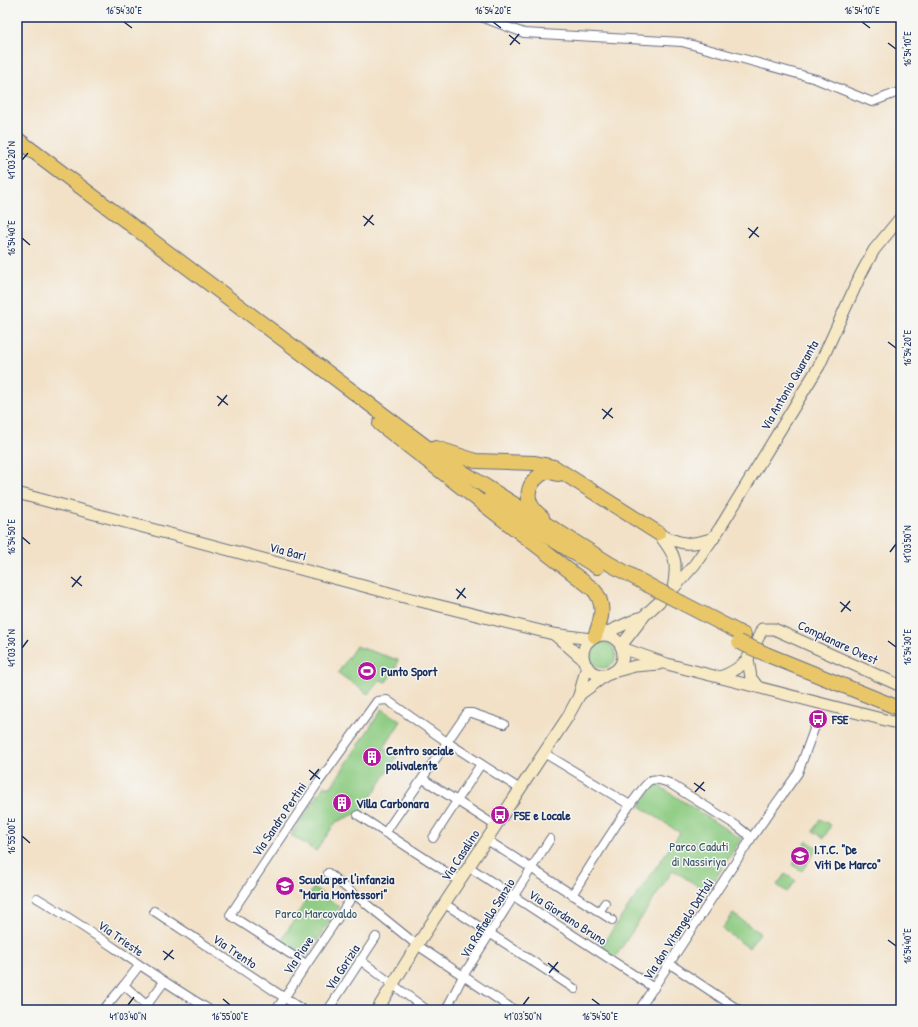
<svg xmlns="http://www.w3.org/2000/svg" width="918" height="1027" font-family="'Patrick Hand',sans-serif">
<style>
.green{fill:#8ecc83;stroke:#547e70}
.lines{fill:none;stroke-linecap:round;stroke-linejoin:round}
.street-casing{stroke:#666d83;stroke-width:10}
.secondary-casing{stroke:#666d83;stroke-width:13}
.highway-casing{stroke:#666d83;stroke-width:16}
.street{stroke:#fff;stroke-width:8}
.secondary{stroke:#f6e9c3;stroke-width:11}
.highway{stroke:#e9c769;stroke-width:14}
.highway-bridge-casing{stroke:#666d83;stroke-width:16;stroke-linecap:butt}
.highway-bridge{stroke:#e9c769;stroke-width:14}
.ticks{fill:none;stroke:#1b2f5e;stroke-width:1.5}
.labels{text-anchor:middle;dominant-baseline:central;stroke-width:3;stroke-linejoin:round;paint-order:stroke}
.street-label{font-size:13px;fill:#1b2f5e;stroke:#f6f6f2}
.poi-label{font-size:13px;font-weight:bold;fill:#1b2f5e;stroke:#f6f6f2;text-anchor:start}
.park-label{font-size:13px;fill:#385667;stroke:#f6f6f2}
.neatline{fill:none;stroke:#1b2f5e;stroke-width:1.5}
.ticks-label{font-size:10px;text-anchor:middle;fill:#1b2f5e}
</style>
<rect width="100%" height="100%" fill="#f6f6f2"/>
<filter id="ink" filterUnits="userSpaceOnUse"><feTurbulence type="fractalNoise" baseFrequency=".025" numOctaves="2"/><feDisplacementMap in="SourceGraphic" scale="8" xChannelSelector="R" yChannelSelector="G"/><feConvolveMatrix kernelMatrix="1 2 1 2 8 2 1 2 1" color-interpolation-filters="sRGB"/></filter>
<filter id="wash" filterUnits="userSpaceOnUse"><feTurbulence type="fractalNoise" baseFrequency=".012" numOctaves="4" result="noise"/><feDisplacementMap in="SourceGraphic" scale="16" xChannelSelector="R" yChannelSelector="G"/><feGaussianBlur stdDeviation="0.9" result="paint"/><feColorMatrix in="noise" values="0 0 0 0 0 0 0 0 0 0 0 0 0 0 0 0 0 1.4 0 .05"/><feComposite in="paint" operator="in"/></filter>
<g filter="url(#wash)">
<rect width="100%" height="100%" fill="#f2e1c7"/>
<g class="green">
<circle cx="603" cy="655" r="13"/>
<path d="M 356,646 L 398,660 L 396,668 L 386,682 L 380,680 L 368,694 L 338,673 Z"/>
<path d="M 382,709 L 401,721 L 384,748 L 397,757 L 362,811 L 336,822 L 316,851 L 291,835 L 324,786 L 331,787 Z"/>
<path d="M 655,783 L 741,839 L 707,892 L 673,870 L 614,959 L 599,949 L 680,833 L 640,806 Z"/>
<path d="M 820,819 L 831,825 L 824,838 L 813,831 Z"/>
<path d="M 807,841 L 818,848 L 802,871 L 792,865 Z"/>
<path d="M 785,874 L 796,881 L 787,892 L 777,885 Z"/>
<path d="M 314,887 L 339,907 L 305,959 L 280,943 Z"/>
<path d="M 733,914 L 760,933 L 749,948 L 722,929 Z"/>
</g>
</g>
<g filter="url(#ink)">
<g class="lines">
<g class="street-casing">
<g id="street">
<path d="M 481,17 L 524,33 L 682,42 L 816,79 L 872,102 L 901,91"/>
<path d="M 544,753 L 630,805"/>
<path d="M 423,779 L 496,826"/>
<path d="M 358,815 L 460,881"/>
<path d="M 385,833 L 467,713 L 472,713 L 504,724"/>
<path d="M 433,838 L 481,764"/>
<path d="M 487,840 L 612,920"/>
<path d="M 469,867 L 654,988"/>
<path d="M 328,873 L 417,945 L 514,1010"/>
<path d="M 572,895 C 582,879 641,783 651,780 C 657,778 664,781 669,783 L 737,826 L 747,834 L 750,840"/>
<path d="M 37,898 C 96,933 151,975 210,1010"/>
<path d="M 445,904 L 575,989"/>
<path d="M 154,911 L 303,1010"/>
<path d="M 599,912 L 605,903"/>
<path d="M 360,960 L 427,1010"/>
<path d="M 306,964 L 230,915 L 318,783 L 377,701 L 387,700 L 447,742 L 520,789"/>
<path d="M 670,964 L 739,1010"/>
<path d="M 139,966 L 124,985 L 146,1005"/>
<path d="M 103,1010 L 124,985"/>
<path d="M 143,1010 L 164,982"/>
<path d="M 276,1010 L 354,894"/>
<path d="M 328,1010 L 376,937"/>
<path d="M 446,1010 L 463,976 L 550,839"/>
<path d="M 639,1010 L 750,840 L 798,773 L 817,721"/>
</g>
</g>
<g class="secondary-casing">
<g id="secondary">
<path d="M 17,493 L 408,598 L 553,634 L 591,639"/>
<path d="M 658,533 C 676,556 678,560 673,589"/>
<path d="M 661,535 C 683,545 690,546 714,538"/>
<path d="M 555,635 L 584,660"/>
<path d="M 601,635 L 639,618"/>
<circle cx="603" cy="655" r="20"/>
<path d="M 621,646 L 645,615 L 673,589 L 695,564 L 720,528 L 819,366 L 861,274 L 874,250 L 901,217"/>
<path d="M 622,648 L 667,664 L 901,724"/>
<path d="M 748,659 L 751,678 L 757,686"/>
<path d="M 613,672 L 635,666 L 659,664"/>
<path d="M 720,677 C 748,667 751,654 762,629 L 774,629 L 901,686"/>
<path d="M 579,695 L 606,675"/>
<path d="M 377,1010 L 417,945 L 567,718 L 579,696 L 587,666"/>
</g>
</g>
<g class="highway-casing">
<g id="highway">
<path d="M 17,139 L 445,461 L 610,564 L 648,585"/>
<path d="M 380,424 L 593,589 C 606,603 602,619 595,636"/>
<path d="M 436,448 L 476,461 L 535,463 L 554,467 L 658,533"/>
<path d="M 489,500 L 597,567"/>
<path d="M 542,517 C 522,502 525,482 547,471 L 558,474"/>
<path d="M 682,603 L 744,635"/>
<path d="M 768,655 L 901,709"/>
</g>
</g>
<use href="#street" class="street"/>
<use href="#secondary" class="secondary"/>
<use href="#highway" class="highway"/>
<g class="highway-bridge-casing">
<g id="highway-bridge">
<path d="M 648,585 L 682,603"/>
<path d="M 739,642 L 768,655"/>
</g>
</g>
<use href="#highway-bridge" class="highway-bridge"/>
</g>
</g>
<path class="ticks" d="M 124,22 L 132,28M 493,22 L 501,28M 862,22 L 870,28M 509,35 L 520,44M 888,43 L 896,49M 510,45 L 519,34M 22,160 L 28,153M 363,216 L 374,225M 364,226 L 373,215M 748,228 L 759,237M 22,238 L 30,245M 749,238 L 758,227M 888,342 L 896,348M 217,396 L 228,405M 218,406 L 227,395M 602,409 L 613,418M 603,419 L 612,408M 22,537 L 30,544M 890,552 L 896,544M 71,577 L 82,586M 72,587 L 81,576M 456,589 L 466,598M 457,599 L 465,588M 840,602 L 851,611M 841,612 L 850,601M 888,641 L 896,647M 22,648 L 28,640M 309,770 L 320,779M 310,780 L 319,769M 694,783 L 705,791M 695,792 L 704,782M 22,836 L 30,843M 888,940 L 896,946M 163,951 L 174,959M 164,960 L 173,950M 548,963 L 559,972M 549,973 L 558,962M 223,999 L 230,1005M 592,999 L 600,1005M 128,1005 L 134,997M 523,1005 L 529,997"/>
<defs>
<g id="stadium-disc" transform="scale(1)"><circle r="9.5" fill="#b5179e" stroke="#f6f6f2"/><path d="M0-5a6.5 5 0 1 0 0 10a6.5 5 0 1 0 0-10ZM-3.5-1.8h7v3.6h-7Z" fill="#fff"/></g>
<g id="bus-disc" transform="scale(1)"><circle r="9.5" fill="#b5179e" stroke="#f6f6f2"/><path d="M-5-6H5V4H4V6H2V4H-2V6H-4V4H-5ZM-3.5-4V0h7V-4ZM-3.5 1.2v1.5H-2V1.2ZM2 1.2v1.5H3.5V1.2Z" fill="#fff"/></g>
<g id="building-disc" transform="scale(1)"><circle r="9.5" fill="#b5179e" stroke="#f6f6f2"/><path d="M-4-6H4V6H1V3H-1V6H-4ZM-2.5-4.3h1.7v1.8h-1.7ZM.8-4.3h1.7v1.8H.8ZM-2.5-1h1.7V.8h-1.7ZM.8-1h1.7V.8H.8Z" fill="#fff"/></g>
<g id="university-disc" transform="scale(1)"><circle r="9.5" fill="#b5179e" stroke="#f6f6f2"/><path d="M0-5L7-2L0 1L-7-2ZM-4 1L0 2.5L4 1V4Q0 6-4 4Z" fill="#fff"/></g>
<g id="school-disc" transform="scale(1)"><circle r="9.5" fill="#b5179e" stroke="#f6f6f2"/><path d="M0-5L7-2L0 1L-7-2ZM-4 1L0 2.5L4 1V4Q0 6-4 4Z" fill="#fff"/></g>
</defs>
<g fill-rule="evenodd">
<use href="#stadium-disc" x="367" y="671"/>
<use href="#bus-disc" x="818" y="719"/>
<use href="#building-disc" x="372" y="757"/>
<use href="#building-disc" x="342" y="803"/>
<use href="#bus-disc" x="500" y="815"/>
<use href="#university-disc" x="800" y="856"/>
<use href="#school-disc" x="285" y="886"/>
</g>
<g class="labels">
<g class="street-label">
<text transform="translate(789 385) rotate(-60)">Via Antonio Quaranta</text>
<text transform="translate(288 551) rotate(15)">Via Bari</text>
<text transform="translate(838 642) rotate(25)">Complanare Ovest</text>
<text transform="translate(279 819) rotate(-56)">Via Sandro Pertini</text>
<text transform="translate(460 855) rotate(-57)">Via Casalino</text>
<text transform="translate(568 917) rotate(33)">Via Giordano Bruno</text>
<text transform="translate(487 918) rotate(-58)">Via Raffaello Sanzio</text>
<text transform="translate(678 929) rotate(-57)">Via don Vitangelo Dattoli</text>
<text transform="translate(121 938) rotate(35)">Via Trieste</text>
<text transform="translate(235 951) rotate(34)">Via Trento</text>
<text transform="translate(298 955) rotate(-56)">Via Piave</text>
<text transform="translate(342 967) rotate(-57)">Via Gorizia</text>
</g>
<g class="poi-label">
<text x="381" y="671">Punto Sport</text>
<text x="832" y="719">FSE</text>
<text x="386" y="750">Centro sociale<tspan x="386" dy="15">polivalente</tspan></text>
<text x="356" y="803">Villa Carbonara</text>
<text x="514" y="815">FSE e Locale</text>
<text x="814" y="849">I.T.C. "De<tspan x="814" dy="15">Viti De Marco"</tspan></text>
<text x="299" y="879">Scuola per l'infanzia<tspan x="299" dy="15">"Maria Montessori"</tspan></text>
</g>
<g class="park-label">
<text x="699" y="846">Parco Caduti<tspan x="699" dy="15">di Nassiriya</tspan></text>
<text x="316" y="913">Parco Marcovaldo</text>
</g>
</g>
<rect width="918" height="1027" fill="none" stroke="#f6f6f2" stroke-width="44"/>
<rect x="22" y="22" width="874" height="983" class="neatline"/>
<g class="ticks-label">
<text x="124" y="14">16°54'30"E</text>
<text x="493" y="14">16°54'20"E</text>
<text x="862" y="14">16°54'10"E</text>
<text transform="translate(907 49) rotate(-90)" y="4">16°54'10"E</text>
<text transform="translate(11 160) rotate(-90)" y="4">41°03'20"N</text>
<text transform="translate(11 238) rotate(-90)" y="4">16°54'40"E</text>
<text transform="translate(907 348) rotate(-90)" y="4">16°54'20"E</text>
<text transform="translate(11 537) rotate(-90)" y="4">16°54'50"E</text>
<text transform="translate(907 544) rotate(-90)" y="4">41°03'50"N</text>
<text transform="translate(907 647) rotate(-90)" y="4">16°54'30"E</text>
<text transform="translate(11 648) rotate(-90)" y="4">41°03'30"N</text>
<text transform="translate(11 836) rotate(-90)" y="4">16°55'00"E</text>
<text transform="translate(907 946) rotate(-90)" y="4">16°54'40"E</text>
<text x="128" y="1020">41°03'40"N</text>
<text x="230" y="1020">16°55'00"E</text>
<text x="523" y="1020">41°03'50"N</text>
<text x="600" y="1020">16°54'50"E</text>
</g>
</svg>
